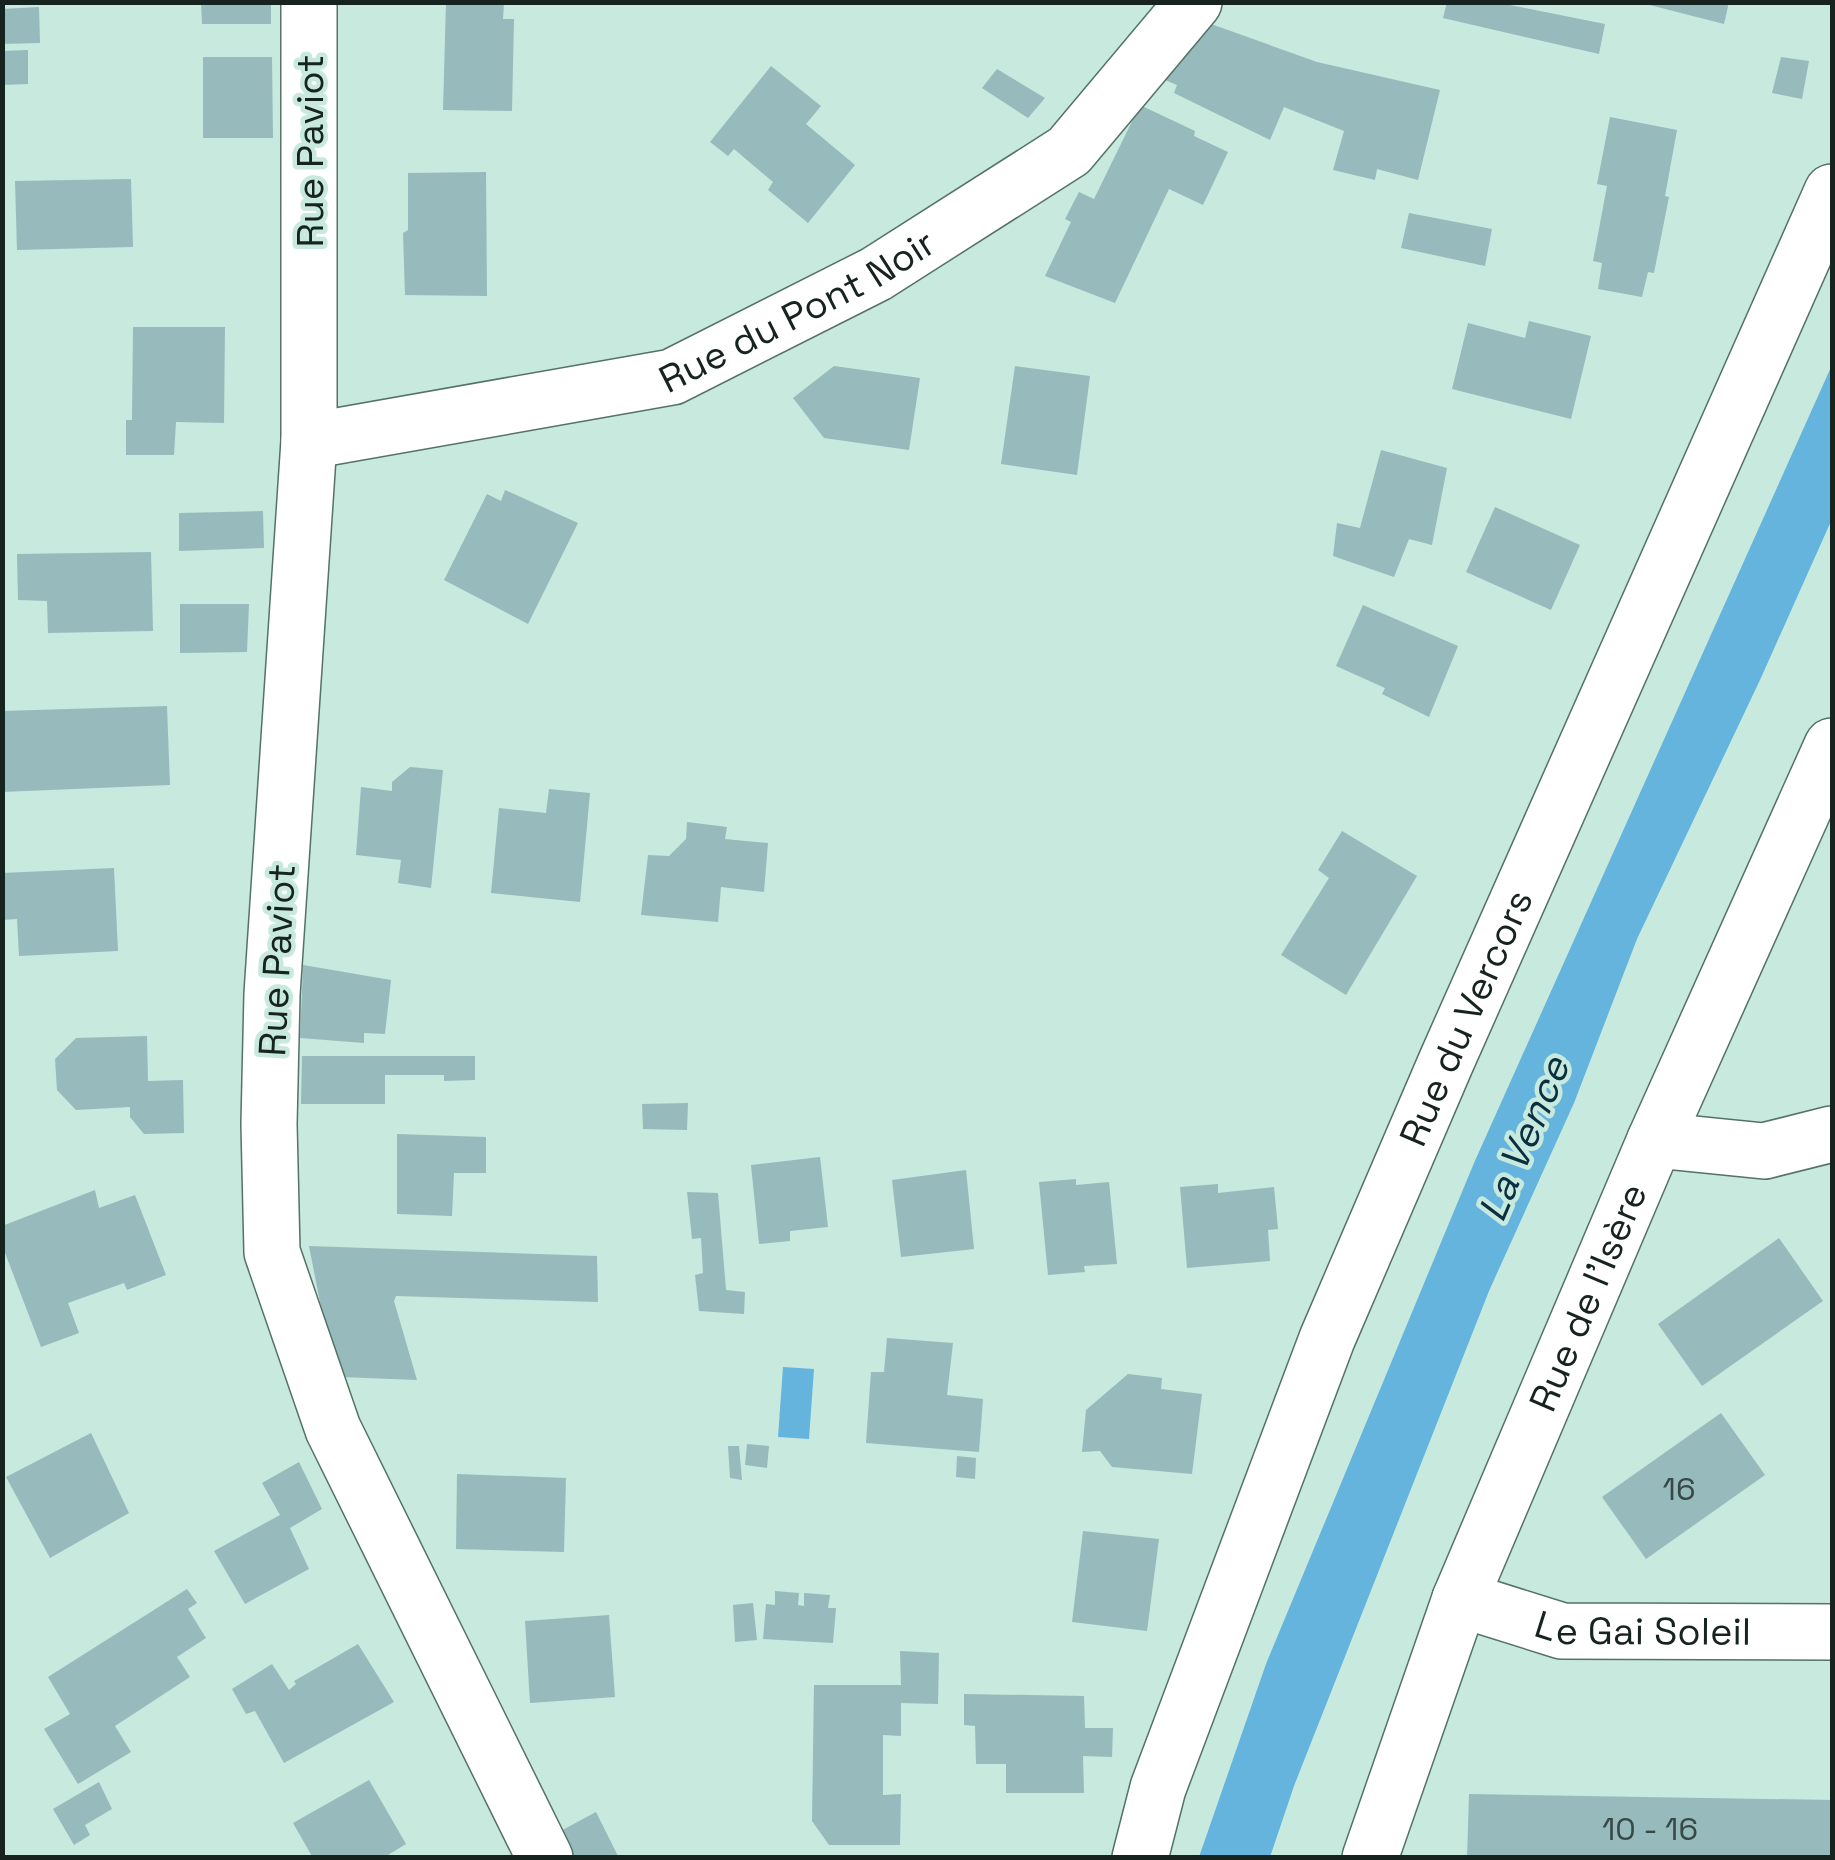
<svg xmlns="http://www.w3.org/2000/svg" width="1835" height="1860" font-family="'Space Grotesk',sans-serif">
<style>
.water{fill:#64b4dd}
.building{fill:#97babc}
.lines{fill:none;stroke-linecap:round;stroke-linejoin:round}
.minor-casing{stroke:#547267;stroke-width:58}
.minor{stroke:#fff;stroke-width:55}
.labels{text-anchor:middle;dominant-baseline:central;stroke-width:9;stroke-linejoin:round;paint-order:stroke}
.number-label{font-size:32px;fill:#374946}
.street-label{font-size:38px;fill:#17231f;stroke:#c8e9dd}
.water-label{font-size:40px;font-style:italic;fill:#092f40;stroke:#c8e9dd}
</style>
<rect width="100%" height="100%" fill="#c8e9dd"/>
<g class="water">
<path d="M 1832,365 L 1832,519 L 1760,680 L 1637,939 L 1574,1103 L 1489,1291 L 1294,1786 L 1270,1857 L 1199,1857 L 1266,1664 L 1474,1163 Z"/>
<path d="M 783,1367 L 814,1369 L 809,1439 L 778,1437 Z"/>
</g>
<g class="building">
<path d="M 201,2 L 271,2 L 271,24 L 202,24 Z"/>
<path d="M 446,2 L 504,2 L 503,19 L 514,19 L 512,111 L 443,110 Z"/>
<path d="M 1447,2 L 1495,2 L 1605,24 L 1599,54 L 1443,18 Z"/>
<path d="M 1638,2 L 1729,2 L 1724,24 Z"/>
<path d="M 39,7 L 40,43 L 2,44 L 2,9 Z"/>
<path d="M 1200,20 L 1317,62 L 1440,90 L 1418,180 L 1377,169 L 1375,180 L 1333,170 L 1344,131 L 1284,107 L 1270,140 L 1174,93 L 1177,85 L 1158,77 Z"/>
<path d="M 28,50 L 28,84 L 2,85 L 2,51 Z"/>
<path d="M 203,57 L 272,57 L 273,138 L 203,138 Z"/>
<path d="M 1781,57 L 1809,61 L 1802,99 L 1772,93 Z"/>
<path d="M 771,66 L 821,106 L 806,124 L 855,165 L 808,223 L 768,190 L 773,182 L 734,149 L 728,156 L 710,142 Z"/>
<path d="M 997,69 L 1045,98 L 1028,118 L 982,88 Z"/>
<path d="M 1140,105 L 1195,131 L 1194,136 L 1228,152 L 1203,205 L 1169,189 L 1115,303 L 1045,276 L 1071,222 L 1065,219 L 1079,192 L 1094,199 Z"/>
<path d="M 1610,117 L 1677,130 L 1665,196 L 1669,197 L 1654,273 L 1648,272 L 1642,297 L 1598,289 L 1602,263 L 1593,261 L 1607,186 L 1597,184 Z"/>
<path d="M 486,172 L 487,296 L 405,295 L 403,233 L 408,230 L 408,173 Z"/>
<path d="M 131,179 L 133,247 L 17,250 L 15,181 Z"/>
<path d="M 1409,213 L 1492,229 L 1485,266 L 1401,248 Z"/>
<path d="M 1529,321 L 1591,336 L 1571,419 L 1452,389 L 1468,323 L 1525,338 Z"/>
<path d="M 133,327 L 225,327 L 224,423 L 176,422 L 174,455 L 126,455 L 126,420 L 132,420 Z"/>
<path d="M 834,366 L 920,378 L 909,450 L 824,438 L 793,398 Z"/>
<path d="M 1015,366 L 1090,376 L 1077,475 L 1001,464 Z"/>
<path d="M 1381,450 L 1447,468 L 1432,545 L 1409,539 L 1394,577 L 1333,556 L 1337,523 L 1360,528 Z"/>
<path d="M 505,490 L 578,523 L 528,624 L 444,580 L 487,494 L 501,501 Z"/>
<path d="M 1495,507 L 1580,545 L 1551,610 L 1466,572 Z"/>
<path d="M 263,511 L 264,548 L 179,551 L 179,513 Z"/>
<path d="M 151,552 L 153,631 L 48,633 L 47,601 L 18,600 L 17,554 Z"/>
<path d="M 180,604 L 249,604 L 247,652 L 180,653 Z"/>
<path d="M 1363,605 L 1458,646 L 1429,717 L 1382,694 L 1385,688 L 1336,666 Z"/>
<path d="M 167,706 L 170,785 L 2,792 L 2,711 Z"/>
<path d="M 410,767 L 443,770 L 431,888 L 398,883 L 401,860 L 356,855 L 361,787 L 392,791 L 392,782 Z"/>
<path d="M 549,789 L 590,793 L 580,902 L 491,893 L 499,808 L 546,813 Z"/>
<path d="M 687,822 L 727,827 L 725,839 L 768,843 L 764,892 L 721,887 L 718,922 L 641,915 L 648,855 L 669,856 L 686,839 Z"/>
<path d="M 1342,831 L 1417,876 L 1346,995 L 1281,955 L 1329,878 L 1318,870 Z"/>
<path d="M 114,868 L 118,951 L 19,956 L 17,919 L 2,920 L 2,873 Z"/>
<path d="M 303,965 L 391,980 L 385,1034 L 364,1033 L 364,1043 L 300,1038 Z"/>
<path d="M 147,1036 L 148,1081 L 183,1080 L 184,1133 L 144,1134 L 130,1117 L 130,1107 L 76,1110 L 57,1090 L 55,1059 L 76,1038 Z"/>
<path d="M 302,1056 L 475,1056 L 475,1080 L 444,1081 L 444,1075 L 385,1075 L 385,1104 L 301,1104 Z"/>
<path d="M 688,1103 L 687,1130 L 643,1129 L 642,1104 Z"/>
<path d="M 397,1134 L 486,1137 L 486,1173 L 454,1173 L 452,1216 L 397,1214 Z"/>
<path d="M 820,1157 L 828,1227 L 790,1231 L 790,1241 L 759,1244 L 751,1165 Z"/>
<path d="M 966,1170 L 974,1249 L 901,1257 L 892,1180 Z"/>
<path d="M 1076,1179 L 1076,1185 L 1109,1182 L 1117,1264 L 1084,1266 L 1085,1272 L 1048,1275 L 1039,1182 Z"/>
<path d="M 1218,1184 L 1218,1193 L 1274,1187 L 1278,1229 L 1268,1230 L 1270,1261 L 1187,1268 L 1180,1187 Z"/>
<path d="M 95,1190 L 99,1208 L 135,1195 L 166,1275 L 127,1290 L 124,1283 L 68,1303 L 79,1333 L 41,1347 L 2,1245 L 2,1226 Z"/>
<path d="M 687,1192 L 718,1193 L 726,1290 L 745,1292 L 744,1314 L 699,1311 L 695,1275 L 703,1273 L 701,1238 L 692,1239 Z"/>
<path d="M 1779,1238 L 1823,1301 L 1702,1386 L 1658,1324 Z"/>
<path d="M 309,1246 L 597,1256 L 598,1302 L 396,1296 L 394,1301 L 417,1380 L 341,1377 L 320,1302 Z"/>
<path d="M 887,1338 L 953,1343 L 947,1395 L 983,1399 L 979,1452 L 866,1443 L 871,1372 L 884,1372 Z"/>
<path d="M 1128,1374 L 1162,1378 L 1161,1389 L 1202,1394 L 1192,1474 L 1112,1467 L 1100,1451 L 1082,1452 L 1086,1410 Z"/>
<path d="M 1721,1413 L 1765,1475 L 1646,1559 L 1602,1497 Z"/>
<path d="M 91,1433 L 129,1513 L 50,1558 L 6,1477 Z"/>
<path d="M 747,1444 L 769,1446 L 767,1468 L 745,1465 Z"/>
<path d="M 728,1446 L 739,1446 L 742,1480 L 730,1478 Z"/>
<path d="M 957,1456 L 976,1458 L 975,1479 L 956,1477 Z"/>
<path d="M 299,1462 L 322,1509 L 290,1528 L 309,1569 L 245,1604 L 214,1551 L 280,1515 L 262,1483 Z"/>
<path d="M 457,1474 L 566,1478 L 564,1552 L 456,1549 Z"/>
<path d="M 1083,1531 L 1159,1539 L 1147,1631 L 1072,1622 Z"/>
<path d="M 187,1589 L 197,1603 L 188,1609 L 206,1638 L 177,1657 L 190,1677 L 115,1726 L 131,1752 L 78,1784 L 44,1729 L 70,1714 L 48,1677 Z"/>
<path d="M 775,1591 L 799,1593 L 798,1605 L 804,1606 L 804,1593 L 830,1595 L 828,1608 L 836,1608 L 833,1643 L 763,1639 L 766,1604 L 775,1605 Z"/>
<path d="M 753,1603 L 757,1640 L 735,1642 L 733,1605 Z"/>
<path d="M 609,1615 L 615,1697 L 530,1703 L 525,1621 Z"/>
<path d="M 358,1644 L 394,1702 L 284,1763 L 255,1711 L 246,1714 L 232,1689 L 272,1664 L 289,1690 L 296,1684 L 294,1681 Z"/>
<path d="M 900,1651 L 939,1653 L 938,1704 L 901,1703 L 901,1736 L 883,1735 L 883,1795 L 901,1794 L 900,1845 L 829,1845 L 812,1821 L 814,1685 L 901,1685 Z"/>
<path d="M 964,1694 L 1084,1696 L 1085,1728 L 1113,1728 L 1112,1757 L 1083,1756 L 1084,1793 L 1006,1793 L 1006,1764 L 976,1764 L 975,1726 L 964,1725 Z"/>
<path d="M 369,1780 L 406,1844 L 383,1858 L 313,1858 L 293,1823 Z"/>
<path d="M 99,1782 L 112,1809 L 85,1825 L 90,1835 L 74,1845 L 53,1809 Z"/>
<path d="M 1469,1794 L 1832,1800 L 1832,1858 L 1467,1858 Z"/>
<path d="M 596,1812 L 619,1858 L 566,1858 L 555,1834 Z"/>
</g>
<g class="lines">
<g class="minor-casing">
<g id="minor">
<path d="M 309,2 L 309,441 L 272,994 L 269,1124 L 272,1252 L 333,1429 L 545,1858"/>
<path id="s1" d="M 309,441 L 672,377 L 876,274 L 1069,151 L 1194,2"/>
<path d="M 1655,1140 L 1764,1151 L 1832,1134"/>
<path id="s2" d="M 1460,1599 L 1562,1631 L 1832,1632"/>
<path id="s3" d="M 1140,1858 L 1158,1788 L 1327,1339 L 1446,1062 L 1832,192"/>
<path id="s4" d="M 1370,1858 L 1460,1599 L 1655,1140 L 1832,746"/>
</g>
</g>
<use href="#minor" class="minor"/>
</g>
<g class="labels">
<g class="number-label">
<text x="1679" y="1489">16</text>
<text x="1650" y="1829">10 - 16</text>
</g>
<g class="street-label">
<text transform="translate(310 151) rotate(-90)">Rue Paviot</text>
<text stroke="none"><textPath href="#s1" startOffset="510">Rue du Pont Noir</textPath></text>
<text transform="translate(277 960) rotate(-87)">Rue Paviot</text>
<text stroke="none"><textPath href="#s3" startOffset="902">Rue du Vercors</textPath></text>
<text stroke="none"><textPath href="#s4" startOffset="602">Rue de l'Isère</textPath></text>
<text stroke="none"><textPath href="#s2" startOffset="188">Le Gai Soleil</textPath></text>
</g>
<g class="water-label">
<text transform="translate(1524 1139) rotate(-67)">La Vence</text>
</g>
</g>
<rect width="1835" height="1860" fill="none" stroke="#17231f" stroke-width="10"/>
</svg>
